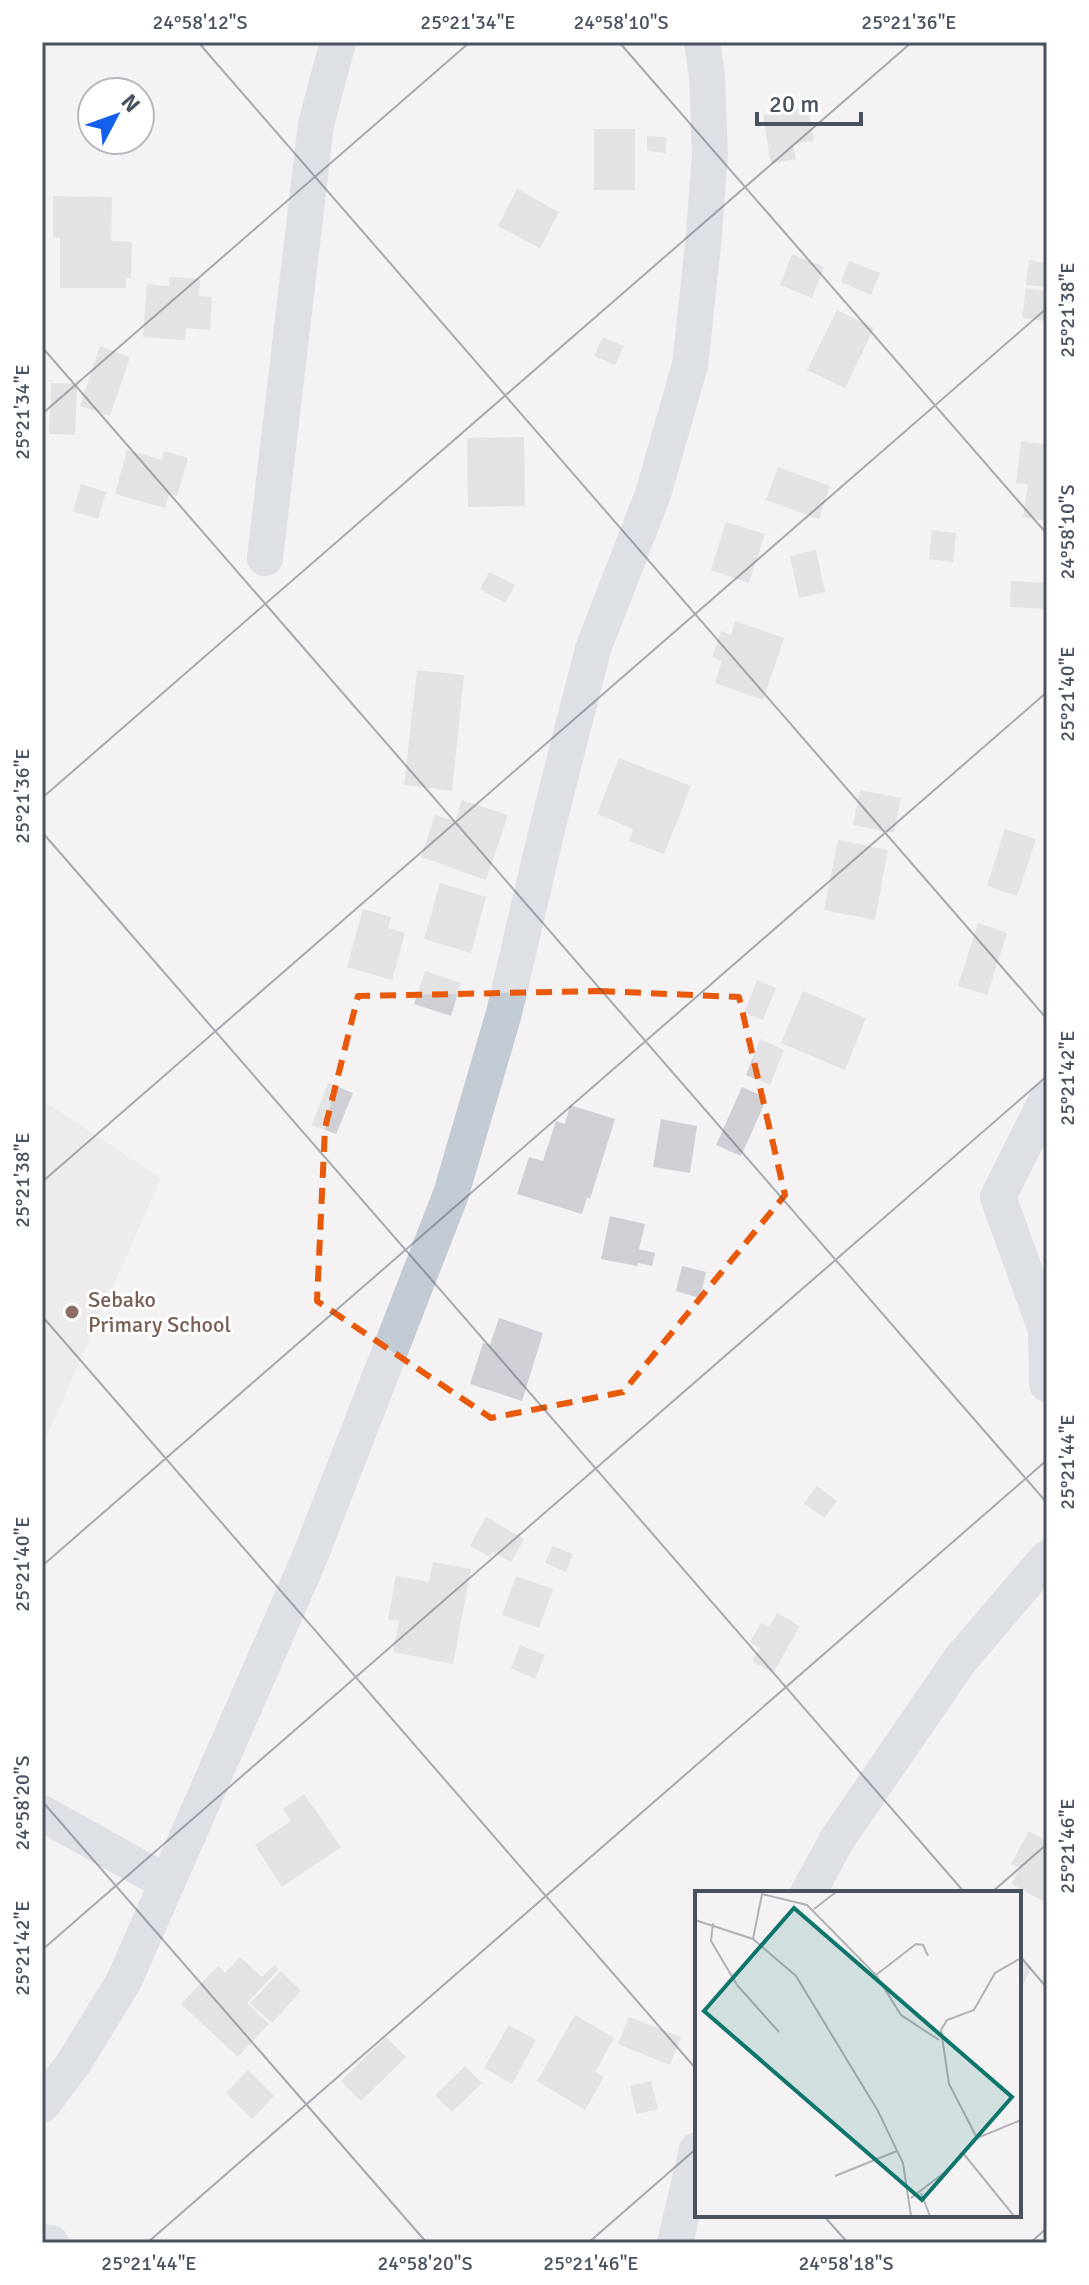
<svg xmlns="http://www.w3.org/2000/svg" width="1089" height="2285" font-family="Signika,sans-serif">
<style>
.education{fill:#e5e3e4}
.building{fill:#ced0d6}
.lines{fill:none;stroke-linecap:round;stroke-linejoin:round}
.minor{stroke:#c2cbd3;stroke-width:36}
.marked{fill:none;stroke:#e8590c;stroke-width:6;stroke-dasharray:16 10;stroke-linejoin:round}
.ticks{fill:none;stroke:#495360;stroke-width:2;stroke-opacity:0.45}
.education-dot{fill:#8d6e63;stroke:#fff;stroke-width:3}
.labels{text-anchor:middle;dominant-baseline:central;stroke-width:6;stroke-linejoin:round;paint-order:stroke}
.education-label{font-size:22px;fill:#785e54;stroke:#fff;text-anchor:start}
.inset-road{fill:none;stroke:#b0b2b8;stroke-width:2}
.view{fill:#0f766e;fill-opacity:0.15;stroke:#0f766e;stroke-width:4}
.inset-edge{fill:none;stroke:#495360;stroke-width:4}
.neatline{fill:none;stroke:#495360;stroke-width:3}
.ticks-label{font-size:20px;text-anchor:middle;fill:#495360}
</style>
<rect width="100%" height="100%" fill="#f4f2f2"/>
<path class="education" d="M 42,1100 L 161,1178 L 42,1447 Z"/>
<g class="building">
<path d="M 808,107 L 814,141 L 793,144 L 796,159 L 771,164 L 763,115 Z"/>
<rect x="594" y="129" width="41" height="61"/>
<path d="M 647,136 L 666,137 L 666,153 L 647,151 Z"/>
<path d="M 517,189 L 559,212 L 540,248 L 498,226 Z"/>
<path d="M 53,196 L 112,197 L 111,241 L 132,242 L 131,278 L 126,278 L 126,288 L 60,288 L 60,238 L 53,237 Z"/>
<path d="M 792,254 L 824,267 L 812,298 L 780,285 Z"/>
<path d="M 1029,260 L 1047,263 L 1047,287 L 1026,285 Z"/>
<path d="M 849,261 L 880,273 L 871,295 L 841,282 Z"/>
<path d="M 170,277 L 200,279 L 199,296 L 212,297 L 210,330 L 186,328 L 185,340 L 143,337 L 147,284 L 169,286 Z"/>
<path d="M 1026,288 L 1047,291 L 1047,321 L 1022,318 Z"/>
<path d="M 837,310 L 874,328 L 845,388 L 807,370 Z"/>
<path d="M 603,337 L 624,346 L 615,365 L 594,356 Z"/>
<path d="M 100,346 L 130,357 L 110,416 L 80,406 Z"/>
<path d="M 51,383 L 77,384 L 75,435 L 49,434 Z"/>
<path d="M 524,437 L 525,506 L 468,507 L 467,438 Z"/>
<path d="M 1021,441 L 1047,445 L 1047,521 L 1023,517 L 1028,484 L 1016,483 Z"/>
<path d="M 127,450 L 162,460 L 164,451 L 188,458 L 177,496 L 169,494 L 165,508 L 115,494 Z"/>
<path d="M 778,467 L 830,486 L 819,519 L 766,500 Z"/>
<path d="M 81,484 L 106,492 L 98,519 L 73,511 Z"/>
<path d="M 726,522 L 765,534 L 749,583 L 711,570 Z"/>
<path d="M 932,530 L 956,533 L 953,562 L 929,559 Z"/>
<path d="M 816,550 L 825,592 L 799,598 L 790,556 Z"/>
<path d="M 489,572 L 515,585 L 505,603 L 480,589 Z"/>
<path d="M 1011,581 L 1047,583 L 1047,609 L 1010,607 Z"/>
<path d="M 735,621 L 784,638 L 763,700 L 715,683 L 722,661 L 712,657 L 721,631 L 731,635 Z"/>
<path d="M 417,670 L 464,675 L 452,791 L 404,785 Z"/>
<path d="M 619,758 L 691,786 L 664,854 L 629,841 L 633,829 L 597,814 Z"/>
<path d="M 860,790 L 901,798 L 894,833 L 853,825 Z"/>
<path d="M 462,800 L 508,815 L 486,880 L 421,857 L 435,815 L 455,821 Z"/>
<path d="M 1005,829 L 1036,839 L 1017,896 L 987,886 Z"/>
<path d="M 838,840 L 888,850 L 875,920 L 824,910 Z"/>
<path d="M 440,883 L 486,897 L 471,953 L 424,939 Z"/>
<path d="M 363,909 L 391,917 L 388,928 L 405,933 L 392,980 L 347,967 Z"/>
<path d="M 978,923 L 1007,933 L 987,995 L 958,986 Z"/>
<path d="M 425,971 L 461,983 L 451,1016 L 414,1004 Z"/>
<path d="M 757,980 L 776,988 L 763,1020 L 744,1013 Z"/>
<path d="M 803,991 L 866,1018 L 845,1070 L 781,1043 Z"/>
<path d="M 760,1039 L 784,1050 L 770,1085 L 746,1075 Z"/>
<path d="M 328,1083 L 353,1093 L 336,1134 L 312,1125 Z"/>
<path d="M 742,1087 L 767,1098 L 741,1156 L 716,1145 Z"/>
<path d="M 570,1105 L 615,1119 L 590,1199 L 587,1197 L 582,1214 L 517,1194 L 529,1157 L 543,1161 L 556,1121 L 565,1124 Z"/>
<path d="M 661,1119 L 697,1126 L 690,1173 L 653,1167 Z"/>
<path d="M 610,1216 L 645,1224 L 639,1249 L 655,1253 L 652,1266 L 638,1263 L 637,1266 L 601,1259 Z"/>
<path d="M 682,1266 L 706,1272 L 700,1298 L 676,1291 Z"/>
<path d="M 499,1318 L 543,1333 L 522,1401 L 470,1384 L 483,1343 L 490,1345 Z"/>
<path d="M 817,1486 L 837,1501 L 824,1518 L 804,1503 Z"/>
<path d="M 486,1517 L 524,1539 L 511,1562 L 493,1552 L 490,1557 L 470,1546 Z"/>
<path d="M 552,1546 L 573,1554 L 566,1572 L 545,1563 Z"/>
<path d="M 433,1562 L 471,1569 L 453,1664 L 393,1652 L 399,1621 L 388,1620 L 396,1576 L 429,1582 Z"/>
<path d="M 516,1576 L 553,1589 L 539,1628 L 502,1615 Z"/>
<path d="M 777,1613 L 800,1626 L 773,1673 L 752,1661 L 760,1648 L 750,1642 L 761,1623 L 769,1627 Z"/>
<path d="M 520,1645 L 545,1655 L 535,1679 L 511,1668 Z"/>
<path d="M 304,1794 L 341,1847 L 282,1887 L 255,1845 L 291,1821 L 283,1809 Z"/>
<path d="M 1029,1831 L 1047,1841 L 1047,1903 L 1011,1884 L 1020,1868 L 1011,1864 Z"/>
<path d="M 240,1957 L 262,1977 L 274,1965 L 279,1969 L 247,2003 L 269,2024 L 238,2057 L 181,2004 L 218,1966 L 225,1973 Z"/>
<path d="M 1019,1961 L 1032,1967 L 1019,1993 Z"/>
<path d="M 281,1971 L 301,1991 L 272,2023 L 250,2003 Z"/>
<path d="M 575,2015 L 614,2038 L 595,2072 L 604,2077 L 585,2110 L 537,2081 Z"/>
<path d="M 629,2017 L 681,2037 L 670,2065 L 618,2044 Z"/>
<path d="M 509,2025 L 536,2040 L 512,2084 L 484,2068 Z"/>
<path d="M 386,2037 L 406,2057 L 361,2101 L 341,2081 Z"/>
<path d="M 465,2066 L 482,2083 L 452,2112 L 435,2095 Z"/>
<path d="M 248,2070 L 274,2096 L 252,2119 L 226,2093 Z"/>
<path d="M 651,2081 L 658,2109 L 636,2114 L 630,2086 Z"/>
</g>
<g class="lines">
<g class="minor">
<path d="M 265,558 L 316,124 L 338,42"/>
<path d="M 1047,1099 L 998,1197 L 1046,1330 L 1047,1384"/>
<path d="M 42,1813 L 167,1883"/>
<path d="M 808,1893 L 838,1838 L 960,1660 L 1047,1558"/>
<path d="M 42,2105 L 73,2064 L 124,1981 L 309,1559 L 451,1194 L 504,1013 L 548,825 L 593,649 L 653,494 L 690,365 L 703,245 L 710,155 L 707,76 L 702,42"/>
<path d="M 42,2242 L 51,2243"/>
<path d="M 675,2243 L 697,2150"/>
</g>
</g>
<path d="M0 0H1089V2285H0ZM 599,991 L 739,997 L 785,1195 L 623,1392 L 491,1418 L 317,1301 L 325,1128 L 358,996 Z" fill="#f4f2f2" fill-opacity=".55" fill-rule="evenodd"/>
<path class="marked" d="M 599,991 L 739,997 L 785,1195 L 623,1392 L 491,1418 L 317,1301 L 325,1128 L 358,996 Z"/>
<path class="ticks" d="M 198,42 L 1047,1019M 619,42 L 1047,534M 1041,42 L 1047,49M 42,347 L 1047,1503M 42,414 L 470,42M 42,798 L 912,42M 42,832 L 965,1893M 42,1182 L 1047,308M 42,1316 L 697,2070M 42,1566 L 1047,692M 42,1801 L 427,2243M 991,1893 L 1047,1844M 42,1950 L 1047,1076M 1019,1955 L 1047,1988M 823,2215 L 848,2243M 147,2243 L 1047,1460M 588,2243 L 697,2148M 1030,2243 L 1047,2228"/>
<circle class="education-dot" cx="72" cy="1312" r="8"/>
<g class="labels">
<g class="education-label">
<text x="88" y="1299">Sebako<tspan x="88" dy="25">Primary School</tspan></text>
</g>
</g>
<g transform="translate(695 1891)">
<rect width="326" height="326" fill="#f4f2f2"/>
<path class="inset-road" d="M 119,18 L 141,1M 0,29 L 58,48 L 101,85 L 183,220 L 208,272 L 216,325M 18,32 L 16,50 L 42,94 L 84,141M 58,48 L 67,3 L 112,14 L 181,84 L 206,124 L 244,149M 181,84 L 221,53 L 228,54 L 233,65M 282,247 L 254,193 L 246,139 L 252,129 L 279,119 L 300,82 L 326,67M 268,262 L 319,325M 140,285 L 202,260M 226,302 L 235,325M 216,307 L 250,281 L 282,247 L 326,229"/>
<path class="view" d="M 99,17 L 317,206 L 227,309 L 9,120 Z"/>
<rect width="326" height="326" class="inset-edge"/>
</g>
<rect width="1089" height="2285" fill="none" stroke="#ffffff" stroke-width="88"/>
<g transform="translate(116 116) rotate(49)"><circle r="38" fill="#ffffff" stroke="#b6babf" stroke-width="2"/>
<path d="M0-6L14 30L0 20L-14 30Z" fill="#1460ec"/>
<text y="-12" font-size="22" font-weight="bold" text-anchor="middle" fill="#495360">N</text>
</g>
<path d="M757 112v12h104v-12" fill="none" stroke="#495360" stroke-width="4"/>
<text x="769" y="112" font-size="24" fill="#495360" stroke="#ffffff" stroke-width="6" paint-order="stroke">20 m</text>
<rect x="44" y="44" width="1001" height="2197" class="neatline"/>
<g class="ticks-label">
<text x="200" y="29">24°58'12"S</text>
<text x="468" y="29">25°21'34"E</text>
<text x="621" y="29">24°58'10"S</text>
<text x="909" y="29">25°21'36"E</text>
<text transform="translate(1067 310) rotate(-90)" y="7">25°21'38"E</text>
<text transform="translate(22 412) rotate(-90)" y="7">25°21'34"E</text>
<text transform="translate(1067 532) rotate(-90)" y="7">24°58'10"S</text>
<text transform="translate(1067 694) rotate(-90)" y="7">25°21'40"E</text>
<text transform="translate(22 796) rotate(-90)" y="7">25°21'36"E</text>
<text transform="translate(1067 1078) rotate(-90)" y="7">25°21'42"E</text>
<text transform="translate(22 1180) rotate(-90)" y="7">25°21'38"E</text>
<text transform="translate(1067 1462) rotate(-90)" y="7">25°21'44"E</text>
<text transform="translate(22 1564) rotate(-90)" y="7">25°21'40"E</text>
<text transform="translate(22 1803) rotate(-90)" y="7">24°58'20"S</text>
<text transform="translate(1067 1846) rotate(-90)" y="7">25°21'46"E</text>
<text transform="translate(22 1948) rotate(-90)" y="7">25°21'42"E</text>
<text x="149" y="2270">25°21'44"E</text>
<text x="425" y="2270">24°58'20"S</text>
<text x="591" y="2270">25°21'46"E</text>
<text x="846" y="2270">24°58'18"S</text>
</g>
</svg>
